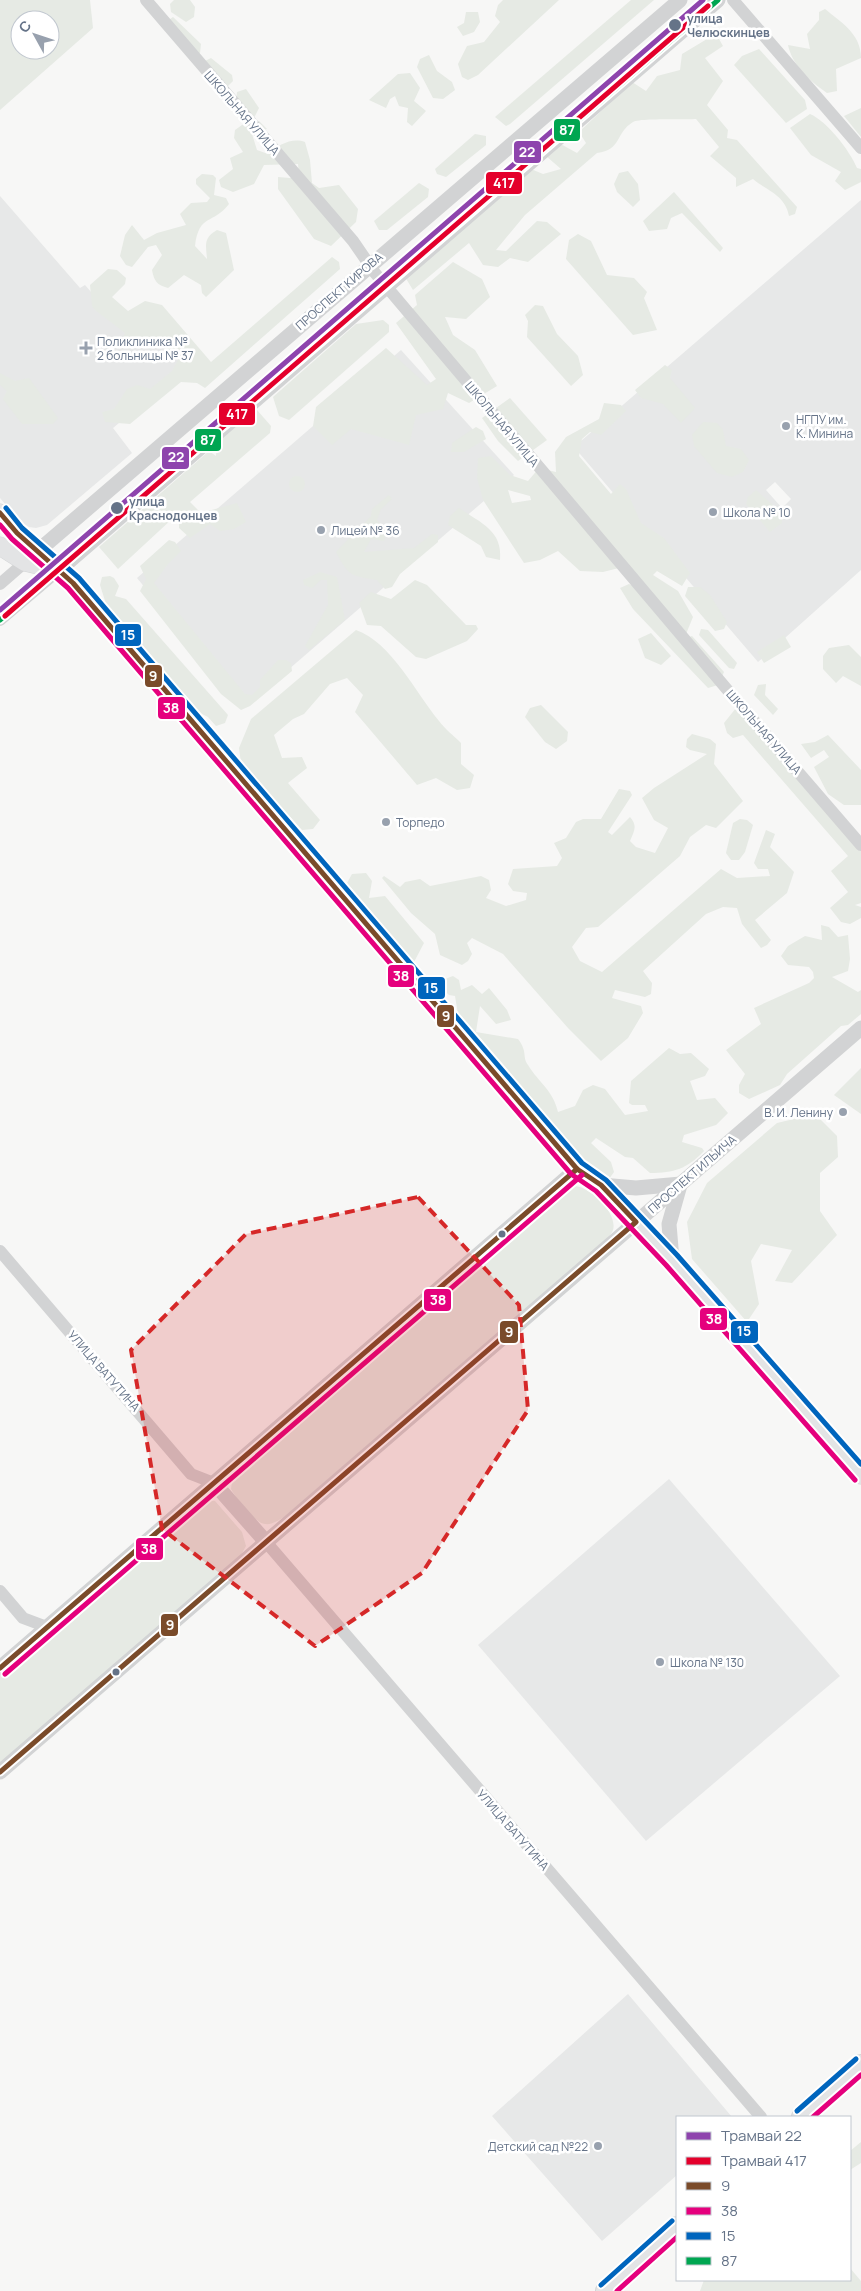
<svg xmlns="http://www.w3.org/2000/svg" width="861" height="2291" font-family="Manrope,sans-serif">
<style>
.built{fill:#e7e8e8;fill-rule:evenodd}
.green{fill:#e6eae4;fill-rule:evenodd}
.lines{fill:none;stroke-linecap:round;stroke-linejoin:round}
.secondary-casing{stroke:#d3d5d6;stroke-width:19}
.primary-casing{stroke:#d2d4d5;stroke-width:22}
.minor{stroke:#d2d3d4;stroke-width:12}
.tertiary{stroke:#d2d3d4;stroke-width:15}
.secondary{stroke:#e3e4e5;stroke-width:18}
.primary{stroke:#e3e4e5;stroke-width:20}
.bus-1-casing{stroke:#fff;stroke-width:9}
.bus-2-casing{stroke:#fff;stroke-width:9}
.bus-3-casing{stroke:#fff;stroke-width:9}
.bus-4-casing{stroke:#fff;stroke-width:9}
.bus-1{stroke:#7a4b2a;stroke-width:5}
.bus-2{stroke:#e5007d;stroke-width:5}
.bus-3{stroke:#0065bd;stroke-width:5}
.bus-4{stroke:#00a651;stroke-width:5}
.tram-1-casing{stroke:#fff;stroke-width:9}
.tram-2-casing{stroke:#fff;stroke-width:9}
.tram-1{stroke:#8e44ad;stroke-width:5}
.tram-2{stroke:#e4002b;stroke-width:5}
.marked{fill:#d62828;fill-opacity:0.2;stroke:#d62828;stroke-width:4;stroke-dasharray:10 6;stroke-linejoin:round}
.stop-dot{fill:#657388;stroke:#fff;stroke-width:2}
.poi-dot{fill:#98a1ae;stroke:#fff;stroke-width:2}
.labels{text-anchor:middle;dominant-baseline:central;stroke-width:5;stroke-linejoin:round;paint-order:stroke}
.stop-label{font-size:12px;font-weight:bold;fill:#657388;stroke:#fff;text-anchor:start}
.street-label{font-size:12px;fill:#657388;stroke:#fff}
.poi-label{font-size:12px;fill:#657388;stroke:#fff;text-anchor:start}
.line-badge{stroke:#fff;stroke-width:2}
.badge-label{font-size:14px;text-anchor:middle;font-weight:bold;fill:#fff}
</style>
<rect width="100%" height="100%" fill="#f7f7f6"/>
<g class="built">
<path d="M 0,196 L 80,288 L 85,285 L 124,330 L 143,314 L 186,367 L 113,428 L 132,453 L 47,525 L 36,528 L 29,527 L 20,521 L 0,498 Z"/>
<path d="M 861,200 L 861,570 L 758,662 L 574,447 ZM 775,482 L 791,499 L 782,508 L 766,490 Z"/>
<path d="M 401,350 L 514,475 L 244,708 L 137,578 Z"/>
<path d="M 669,1479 L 840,1676 L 646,1841 L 478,1645 Z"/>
<path d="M 628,1994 L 732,2117 L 677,2117 L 677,2175 L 602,2241 L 492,2116 Z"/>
</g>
<g class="green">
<path d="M 0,0 L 90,0 L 93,28 L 0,110 ZM 20,20 L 50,20 L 50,50 L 20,50 Z"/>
<path d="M 174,0 L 190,0 L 195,7 L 194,17 L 186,22 L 171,12 L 170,4 Z"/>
<path d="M 503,0 L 559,0 L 478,75 L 468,80 L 462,77 L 458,64 L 467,46 L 484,42 L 500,22 L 495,16 L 498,5 Z"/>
<path d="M 631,0 L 654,0 L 510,124 L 506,126 L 495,117 Z"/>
<path d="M 825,9 C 842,23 861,34 861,58 L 836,69 L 837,91 L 827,93 C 811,82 792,65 788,45 L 810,49 L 807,34 L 819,20 L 819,12 Z"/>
<path d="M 466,12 L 478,12 L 480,22 L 474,32 L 463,36 L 457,27 L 464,23 Z"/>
<path d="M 173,17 L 201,44 L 200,53 L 194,54 L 166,22 Z"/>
<path d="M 712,36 L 719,39 L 723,46 L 705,58 L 723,81 L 707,105 L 728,130 L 727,138 L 737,140 L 797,207 L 795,214 L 789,216 C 785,195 767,191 753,179 L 736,187 L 736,178 L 710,156 L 719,147 L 696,119 C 684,120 640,118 633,122 C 615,133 622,150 597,153 L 525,215 L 496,250 L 506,251 L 537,221 L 547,222 L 561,234 L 528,262 L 510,258 L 498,267 L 483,265 L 469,243 L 413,290 L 405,277 L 531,169 L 543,174 L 561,169 L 546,156 L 557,142 L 577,153 L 586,143 L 579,132 L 632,82 L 646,91 L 657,76 L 680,70 L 682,54 Z"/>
<path d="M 759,49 L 805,100 L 807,109 L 786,123 L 734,65 L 742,56 Z"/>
<path d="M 429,55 L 437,71 L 452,82 L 455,90 L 443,99 L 433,98 L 417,67 L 420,59 Z"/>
<path d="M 211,58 L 232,75 L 233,81 L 227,87 L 203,62 Z"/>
<path d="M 410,73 L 420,88 L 414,101 L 426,111 L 412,126 L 407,122 L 408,108 L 399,106 L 395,96 L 390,99 L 386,108 L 369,100 L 398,74 Z"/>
<path d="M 246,89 L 259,108 L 254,118 L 236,102 L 237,92 Z"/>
<path d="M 861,108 L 861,137 L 844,116 Z"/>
<path d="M 810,114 C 827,121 850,151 857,168 L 861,169 L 861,182 L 845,190 L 835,181 L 841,172 L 811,155 L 790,128 Z"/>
<path d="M 259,121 L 267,129 L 251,131 L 257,150 L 268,154 C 278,145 292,137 305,142 L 310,160 L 312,183 L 319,188 L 339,185 L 358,209 L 356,222 L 331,246 L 314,239 L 278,189 L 278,177 L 290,178 L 299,174 L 298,164 L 264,165 L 254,184 L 233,192 L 221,187 L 219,180 L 233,169 L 230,158 L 243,152 L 234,138 L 235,130 L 242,125 Z"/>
<path d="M 475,134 L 486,136 L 486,145 L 446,177 L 437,174 L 435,169 Z"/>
<path d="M 628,171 L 638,184 L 640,200 L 633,207 L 617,192 L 614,184 L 619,173 Z"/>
<path d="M 202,174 L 213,175 L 216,178 L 214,195 L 226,198 L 229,204 C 213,225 199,213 195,246 L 207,259 C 206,245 203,238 217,230 L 226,233 L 234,270 L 206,297 L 202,293 L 201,285 L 184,275 L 168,288 C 157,285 154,281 152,270 L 162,255 L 156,245 L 148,247 L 132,267 L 126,265 L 120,256 L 125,235 L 132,225 L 144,240 L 157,233 L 186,225 L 180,214 L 191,203 L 207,202 L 210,198 L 196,184 L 196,179 Z"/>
<path d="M 419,183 L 429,189 L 428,197 L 387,230 L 379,230 L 374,221 Z"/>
<path d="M 674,192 L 723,248 L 720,252 L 682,213 L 671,218 L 667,229 L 649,231 L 643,221 Z"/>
<path d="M 578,234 L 591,241 L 607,275 L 634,278 L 647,292 L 644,298 L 657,330 L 633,335 L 566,259 L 569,240 Z"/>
<path d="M 332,257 L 339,262 L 340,269 L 205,388 L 197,383 L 181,382 L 130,424 L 105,422 L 102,412 L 114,409 L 127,389 L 137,385 L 150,389 L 172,371 L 179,358 L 162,347 L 139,338 L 130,345 L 126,345 L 122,340 L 125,333 L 95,310 L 92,306 L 90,285 L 108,269 L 117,270 L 126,278 L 125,284 L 112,297 L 128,311 L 145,301 L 162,305 L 211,362 Z"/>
<path d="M 453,262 L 482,279 L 490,297 L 466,319 L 445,317 L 453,335 L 475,350 L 497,386 L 469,403 L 448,393 L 443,409 L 416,415 L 409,445 L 351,429 L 332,445 L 313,426 L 316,407 L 386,348 L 427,385 L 436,379 L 396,323 L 417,305 L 415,295 Z"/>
<path d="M 535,305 L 543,306 L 557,334 L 578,356 L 583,375 L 571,386 L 527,337 L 528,321 L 525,315 Z"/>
<path d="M 383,320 L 389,325 L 389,332 L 289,420 L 279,416 L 273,397 L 356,324 Z"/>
<path d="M 665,365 L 672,370 L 670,378 L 695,408 L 681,423 L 663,404 L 641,398 L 635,390 Z"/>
<path d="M 0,373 L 15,381 L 29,378 L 58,418 L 53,424 L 22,424 L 3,399 L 7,391 L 0,385 Z"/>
<path d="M 510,398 L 547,440 L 518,461 L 498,441 L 482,418 Z"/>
<path d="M 604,403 L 621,405 L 626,411 L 601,435 L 590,432 L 582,439 L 579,456 L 611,494 L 620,484 L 626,489 L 641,523 L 664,538 L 690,573 L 682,586 L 657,571 L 653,575 L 678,591 L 693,617 L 686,634 L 627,566 L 603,572 L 580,571 L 558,551 L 540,560 L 524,563 L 483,500 L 477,478 L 478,458 L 491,456 L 510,475 L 528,481 L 539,468 L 556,472 L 555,452 L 566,437 L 599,419 ZM 508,490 L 530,496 L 531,500 L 512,503 Z"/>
<path d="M 257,410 L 271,426 L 270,433 L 190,502 L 201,513 L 237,503 L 246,522 L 234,529 L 220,531 L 210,524 L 190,538 L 179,528 L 179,519 L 172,519 L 118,569 L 99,547 L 209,451 L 216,456 L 217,440 Z"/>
<path d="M 703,422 L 717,423 L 723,430 L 726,446 L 741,449 L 749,460 L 743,472 L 732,477 L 717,473 L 694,446 L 692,435 Z"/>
<path d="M 476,427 L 483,431 L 486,439 L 464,452 L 451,452 L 452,443 Z"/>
<circle cx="297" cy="484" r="8"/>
<path d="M 756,490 L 782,513 L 782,523 L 770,532 L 746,504 L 748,497 Z"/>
<path d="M 389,495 L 392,499 L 381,509 L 377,520 L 387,532 L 384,541 L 371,539 L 364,552 L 414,548 L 432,534 L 438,535 L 438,542 L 400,574 L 392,587 L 385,589 L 377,580 C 350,576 348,575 336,552 L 371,516 L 372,509 Z"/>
<path d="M 459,508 C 481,523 503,531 500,560 L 486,557 L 481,546 L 448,525 L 450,516 Z"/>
<path d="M 169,540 L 175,542 L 181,551 L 168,564 L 154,583 L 245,694 L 252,695 L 260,687 L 260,680 L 278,660 L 286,660 L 291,663 L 292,671 L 250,706 L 241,710 L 221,694 L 140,591 L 146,579 L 140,566 Z"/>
<path d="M 320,572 L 337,577 L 345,620 L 309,650 L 305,646 L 328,605 L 327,580 L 321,580 L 312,588 L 304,585 L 303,580 Z"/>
<path d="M 110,576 L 114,578 L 119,586 L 115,596 L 126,599 L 228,715 L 225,723 L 216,726 L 208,717 L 198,712 L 106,604 L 100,585 L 102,577 Z"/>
<path d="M 415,580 L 427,585 L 466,625 L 476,625 L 478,629 L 467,641 L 426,659 L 416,657 L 381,626 L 367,625 L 359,603 L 371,592 L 391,599 Z"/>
<path d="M 629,584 L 646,592 L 684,639 L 692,636 L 724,672 L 718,685 L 708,688 L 633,609 L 620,588 Z"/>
<path d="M 688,587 L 700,587 L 710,595 L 727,622 L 724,629 L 715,631 L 685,596 Z"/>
<path d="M 701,629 L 708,630 L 737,663 L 734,669 L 729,668 L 699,635 Z"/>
<path d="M 356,630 C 391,642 416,693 439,721 C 445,729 454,736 461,743 L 461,764 L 474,775 L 470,788 L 457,790 L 436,778 L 417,785 L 355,712 L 363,695 L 347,678 L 330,684 L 304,714 L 293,719 L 274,735 L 282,758 L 302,757 L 307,768 L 288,783 L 320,820 L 313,829 L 302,830 L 241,763 L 239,748 L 251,719 Z"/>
<path d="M 651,633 L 671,656 L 661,665 L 645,658 L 638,639 Z"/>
<path d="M 784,635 L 791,647 L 764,663 L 757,652 Z"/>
<path d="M 849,645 L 861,657 L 861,686 L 843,676 L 836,683 L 823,669 L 823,656 L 829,648 Z"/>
<path d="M 766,684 L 765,695 L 778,709 L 773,715 L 754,695 L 758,685 Z"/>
<path d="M 541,705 L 568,732 L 567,741 L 556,749 L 545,742 L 525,717 L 530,708 Z"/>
<path d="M 736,708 L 861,845 L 861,903 L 855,905 L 861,907 L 861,918 L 850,924 L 841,922 L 830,908 L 848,892 L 831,871 L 848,856 L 743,735 L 733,738 L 727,733 L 724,723 Z"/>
<path d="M 692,734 L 710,739 L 716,744 L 714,764 L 743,801 L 716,828 L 706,825 L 690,837 L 680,856 L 598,927 L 586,928 L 572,947 L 580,961 L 602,972 L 721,869 L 737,878 L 770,876 L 768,869 L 758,869 L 754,863 L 766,830 L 775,834 L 770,847 L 794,872 L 787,893 L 755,920 L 771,940 L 767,945 L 761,948 L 742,924 L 737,908 L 723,907 L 706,914 L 643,971 L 652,983 L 651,994 L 645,997 L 615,990 L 612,998 L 641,1006 L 643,1013 L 628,1038 L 601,1061 L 568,1028 L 503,954 L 472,938 L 467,943 L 472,954 L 468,961 L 462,965 L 440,955 L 435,934 L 411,913 L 382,878 L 384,876 L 400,887 L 405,882 L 420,879 L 430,886 L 481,876 L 489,880 L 491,890 L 486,898 L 506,906 L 526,900 L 527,893 L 513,891 L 508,884 L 513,869 L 557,866 L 562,858 L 554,843 L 566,838 L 576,822 L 583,819 L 601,819 L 619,789 L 630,791 L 632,795 L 608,832 L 612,835 L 630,817 C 638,826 634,831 630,841 L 636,847 L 655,853 L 668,828 L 654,820 L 642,798 L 654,788 L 707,754 L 690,750 L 686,747 L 687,739 Z"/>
<path d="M 828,735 L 861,770 L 861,805 L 844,805 L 828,794 L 814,767 L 829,757 L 824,750 L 811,758 L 801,744 L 815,742 Z"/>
<path d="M 740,819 L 747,820 L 753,825 L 745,852 L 739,860 L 731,860 L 726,853 L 733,823 Z"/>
<path d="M 366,873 L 372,881 L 369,898 L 385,896 L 424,943 L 414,962 L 347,883 L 352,874 Z"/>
<path d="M 821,925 L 829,927 L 838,937 L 848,935 L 850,959 L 848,971 L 832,977 L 858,992 L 861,990 L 861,1014 L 848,1025 L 841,1026 L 787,1074 L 780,1085 L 749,1099 L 739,1093 L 739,1085 L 745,1074 L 726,1050 L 761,1024 L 754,1008 L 809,983 L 814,978 L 813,972 L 809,967 L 788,965 L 781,956 L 788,946 L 805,936 L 822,940 Z"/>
<path d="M 453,976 L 459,980 L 461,990 L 472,985 L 482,994 L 489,988 L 507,1010 L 511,1020 L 496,1024 L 480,1006 L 476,1032 L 518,1039 C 528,1052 522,1057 528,1065 C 539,1083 553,1090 558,1112 L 575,1106 L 583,1090 L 593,1085 L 605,1089 L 625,1115 L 648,1111 L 645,1105 L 632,1105 L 629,1103 L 631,1081 L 669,1048 L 680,1054 L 691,1053 L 709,1069 L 705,1076 L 690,1081 L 697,1100 L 715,1098 L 728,1113 L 716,1125 L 684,1135 L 682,1142 L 702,1148 L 704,1151 C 687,1169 674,1173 650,1173 L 633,1158 L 625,1157 L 596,1138 L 591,1143 L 611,1162 L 614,1172 L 609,1179 C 588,1175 581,1168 574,1148 L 562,1141 L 459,1020 L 455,996 L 449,995 L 442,988 L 445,979 Z"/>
<path d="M 861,1068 L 861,1114 L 834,1095 Z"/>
<path d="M 815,1114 L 837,1136 L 838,1157 L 820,1173 L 820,1211 L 837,1235 L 792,1283 L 775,1281 L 792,1250 L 761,1244 L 751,1261 L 759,1304 L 747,1322 L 692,1259 L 687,1222 L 707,1183 L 777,1123 Z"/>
<path d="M 575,1186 C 590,1187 618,1213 613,1230 C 612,1233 608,1237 606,1240 L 284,1517 C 279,1520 272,1525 265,1524 C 256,1524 236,1498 231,1489 L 232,1482 L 236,1474 L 564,1191 Z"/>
<path d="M 207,1500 L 215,1501 L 242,1532 L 246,1546 L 241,1555 L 0,1763 L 0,1676 L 198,1504 Z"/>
<path d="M 861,2142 L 861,2163 L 850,2170 L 850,2151 Z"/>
<path d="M 850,2268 L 861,2281 L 861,2291 L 700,2291 L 704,2280 L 850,2280 Z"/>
</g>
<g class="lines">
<g class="secondary-casing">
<g id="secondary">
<path d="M 0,513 L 17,533 L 73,583 L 577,1169 L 601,1185 L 672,1260 L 861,1475"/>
<path d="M 0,546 L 25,562 L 59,570"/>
</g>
</g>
<g class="primary-casing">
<g id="primary">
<path d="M 802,2117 L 861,2065"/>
<path d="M 606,2291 L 677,2227"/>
</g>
</g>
<g class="minor">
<path d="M 146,0 L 353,241 L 375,273 L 736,700 L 861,845"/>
<path d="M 733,0 L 861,148"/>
<path d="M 0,584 L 31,557"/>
<path d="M 0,620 L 59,570"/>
<path d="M 0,1251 L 191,1474 L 214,1483"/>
<path d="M 266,1542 L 761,2117"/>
<path d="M 0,1591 L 23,1618 L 47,1627"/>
</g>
<g class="tertiary">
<path d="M 38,551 L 680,0"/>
<path d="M 59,570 L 718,0"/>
<path d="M 601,1185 L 636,1188 L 681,1184"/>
<path d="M 672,1260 L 669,1224 L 680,1185"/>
<path d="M 214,1483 L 266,1542"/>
<path d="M 0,1668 L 577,1169"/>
<path d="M 0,1772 L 861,1028"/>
</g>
<use href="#secondary" class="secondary"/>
<use href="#primary" class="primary"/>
<g class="bus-1-casing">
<g id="bus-1">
<path d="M 0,513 L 17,533 L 73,583 L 577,1169 L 601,1185 L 636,1222 L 0,1772"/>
<path d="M 0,1668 L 577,1169"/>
</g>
</g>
<g class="bus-2-casing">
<g id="bus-2">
<path d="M 0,525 L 12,539 L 68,588 L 571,1174 L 596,1191 L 666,1265 L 855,1480"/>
<path d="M 5,1674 L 582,1175"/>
<path d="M 813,2117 L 861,2075"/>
<path d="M 617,2291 L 677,2237"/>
</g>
</g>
<g class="bus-3-casing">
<g id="bus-3">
<path d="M 6,508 L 22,528 L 79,578 L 582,1163 L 606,1180 L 677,1255 L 861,1464"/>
<path d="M 797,2111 L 856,2059"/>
<path d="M 601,2285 L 672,2221"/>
</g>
</g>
<g class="bus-4-casing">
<path id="bus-4" d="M 0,620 L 718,0"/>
</g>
<use href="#bus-1" class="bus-1"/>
<use href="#bus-2" class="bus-2"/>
<use href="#bus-3" class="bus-3"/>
<use href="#bus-4" class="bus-4"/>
<g class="tram-1-casing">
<path id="tram-1" d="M 0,610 L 703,0"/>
</g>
<g class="tram-2-casing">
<path id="tram-2" d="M 5,616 L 708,6"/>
</g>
<use href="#tram-1" class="tram-1"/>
<use href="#tram-2" class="tram-2"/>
</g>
<path class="marked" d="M 418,1197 L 519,1305 L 528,1410 L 422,1573 L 315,1646 L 162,1529 L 131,1350 L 246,1234 Z"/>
<g class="stop-dot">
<circle cx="675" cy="25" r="7"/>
<circle cx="117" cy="508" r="7"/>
<circle cx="502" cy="1234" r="4.5"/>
<circle cx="116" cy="1672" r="4.5"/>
</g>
<g class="poi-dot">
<path d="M83.5 340.5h5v5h5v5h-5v5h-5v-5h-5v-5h5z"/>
<circle cx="786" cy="426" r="5"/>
<circle cx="713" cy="512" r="5"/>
<circle cx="321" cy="530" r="5"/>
<circle cx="386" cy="822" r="5"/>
<circle cx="843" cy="1112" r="5"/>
<circle cx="660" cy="1662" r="5"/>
<circle cx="598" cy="2146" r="5"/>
</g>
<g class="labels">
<g class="stop-label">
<text x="687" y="18">улица<tspan x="687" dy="14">Челюскинцев</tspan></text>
<text x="129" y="501">улица<tspan x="129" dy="14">Краснодонцев</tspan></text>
</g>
<g class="street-label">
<text transform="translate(242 113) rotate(49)">ШКОЛЬНАЯ УЛИЦА</text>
<text transform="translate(339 291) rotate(-41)">ПРОСПЕКТ КИРОВА</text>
<text transform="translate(502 424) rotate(50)">ШКОЛЬНАЯ УЛИЦА</text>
<text transform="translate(764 732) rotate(49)">ШКОЛЬНАЯ УЛИЦА</text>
<text transform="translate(692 1174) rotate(-41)">ПРОСПЕКТ ИЛЬИЧА</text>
<text transform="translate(104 1371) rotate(49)">УЛИЦА ВАТУТИНА</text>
<text transform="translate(513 1830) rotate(49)">УЛИЦА ВАТУТИНА</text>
</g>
<g class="poi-label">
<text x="97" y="341">Поликлиника №<tspan x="97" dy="14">2 больницы № 37</tspan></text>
<text x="796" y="419">НГПУ им.<tspan x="796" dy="14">К. Минина</tspan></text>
<text x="723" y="512">Школа № 10</text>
<text x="331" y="530">Лицей № 36</text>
<text x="396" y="822">Торпедо</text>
<text x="833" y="1112" text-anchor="end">В. И. Ленину</text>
<text x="670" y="1662">Школа № 130</text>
<text x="588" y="2146" text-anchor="end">Детский сад №22</text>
</g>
</g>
<g class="line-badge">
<rect x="553" y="118" width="28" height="24" rx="5" fill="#00a651"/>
<rect x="513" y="140" width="29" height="24" rx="5" fill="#8e44ad"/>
<rect x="485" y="171" width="38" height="24" rx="5" fill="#e4002b"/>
<rect x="218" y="402" width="38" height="24" rx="5" fill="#e4002b"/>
<rect x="194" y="428" width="28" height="24" rx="5" fill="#00a651"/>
<rect x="161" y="446" width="29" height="24" rx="5" fill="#8e44ad"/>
<rect x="114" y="623" width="28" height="24" rx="5" fill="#0065bd"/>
<rect x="144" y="664" width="19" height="24" rx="5" fill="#7a4b2a"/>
<rect x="157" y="696" width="29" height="24" rx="5" fill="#e5007d"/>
<rect x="387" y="964" width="28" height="24" rx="5" fill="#e5007d"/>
<rect x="417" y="976" width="29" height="24" rx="5" fill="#0065bd"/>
<rect x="436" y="1004" width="19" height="24" rx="5" fill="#7a4b2a"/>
<rect x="423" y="1288" width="29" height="24" rx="5" fill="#e5007d"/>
<rect x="699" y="1307" width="29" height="24" rx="5" fill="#e5007d"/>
<rect x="730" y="1320" width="29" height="24" rx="5" fill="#0065bd"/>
<rect x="499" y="1320" width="20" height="24" rx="5" fill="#7a4b2a"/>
<rect x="135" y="1537" width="29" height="24" rx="5" fill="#e5007d"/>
<rect x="160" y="1613" width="19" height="24" rx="5" fill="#7a4b2a"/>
</g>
<g class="badge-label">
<text x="567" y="135">87</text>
<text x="527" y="157">22</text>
<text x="504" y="188">417</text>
<text x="237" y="419">417</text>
<text x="208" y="445">87</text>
<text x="176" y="462">22</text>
<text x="128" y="640">15</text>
<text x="153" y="681">9</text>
<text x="171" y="713">38</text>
<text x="401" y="981">38</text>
<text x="431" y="993">15</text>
<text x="446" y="1021">9</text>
<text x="438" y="1305">38</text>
<text x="714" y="1324">38</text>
<text x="744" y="1336">15</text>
<text x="509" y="1337">9</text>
<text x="149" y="1554">38</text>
<text x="170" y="1630">9</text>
</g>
<rect x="676" y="2116" width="175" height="165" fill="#ffffff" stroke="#c1c7cf"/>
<rect x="686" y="2132" width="25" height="8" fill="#8e44ad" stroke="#c1c7cf"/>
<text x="721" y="2141" font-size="15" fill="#657388">Трамвай 22</text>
<rect x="686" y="2157" width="25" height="8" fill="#e4002b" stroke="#c1c7cf"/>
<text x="721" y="2166" font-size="15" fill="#657388">Трамвай 417</text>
<rect x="686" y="2182" width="25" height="8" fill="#7a4b2a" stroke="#c1c7cf"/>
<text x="721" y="2191" font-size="15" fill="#657388">9</text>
<rect x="686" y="2207" width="25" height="8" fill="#e5007d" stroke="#c1c7cf"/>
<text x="721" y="2216" font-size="15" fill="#657388">38</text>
<rect x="686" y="2232" width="25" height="8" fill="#0065bd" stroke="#c1c7cf"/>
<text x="721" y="2241" font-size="15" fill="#657388">15</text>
<rect x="686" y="2257" width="25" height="8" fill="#00a651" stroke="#c1c7cf"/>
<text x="721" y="2266" font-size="15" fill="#657388">87</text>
<g transform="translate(35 35) rotate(310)"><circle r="24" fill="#ffffff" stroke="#c1c7cf"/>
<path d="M0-4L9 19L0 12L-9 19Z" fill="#98a1ae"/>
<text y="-8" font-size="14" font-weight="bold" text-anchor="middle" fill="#657388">С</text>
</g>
</svg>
